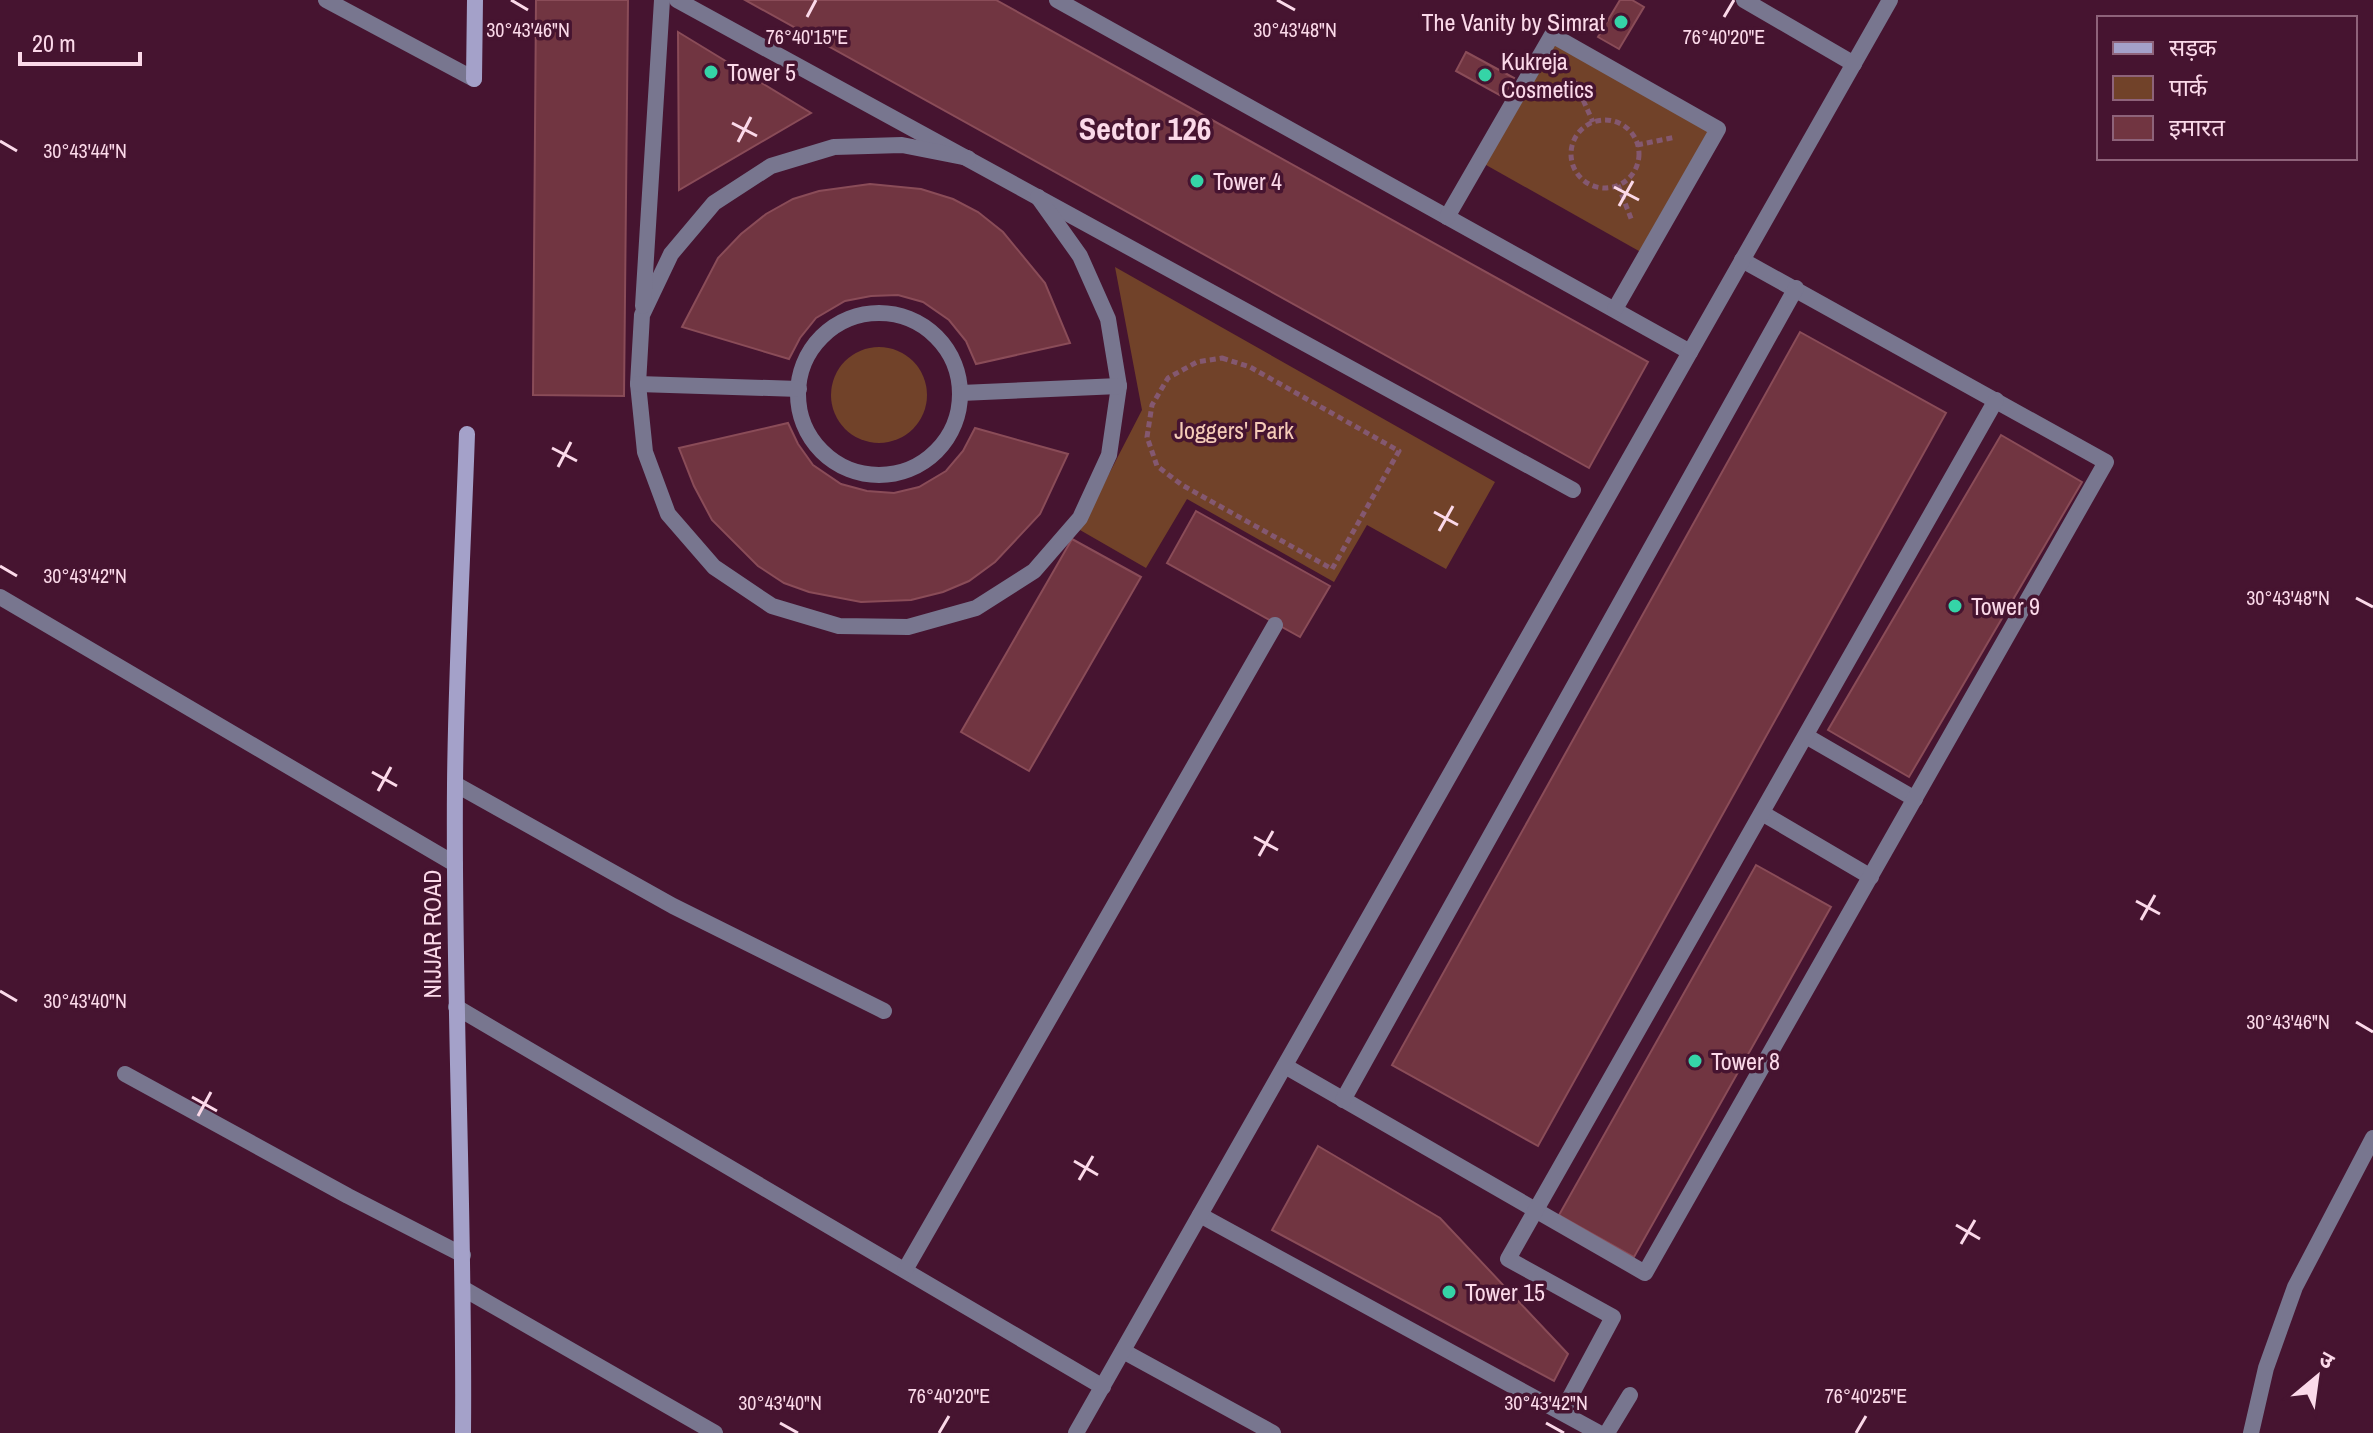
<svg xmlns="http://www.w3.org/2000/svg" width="2373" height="1433" font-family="'Archivo Narrow','Noto Sans Devanagari',sans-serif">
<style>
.green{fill:#714229}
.building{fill:#713541;stroke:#8a4c58;stroke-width:2}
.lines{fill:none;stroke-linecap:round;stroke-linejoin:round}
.path{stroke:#845870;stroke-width:5;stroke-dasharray:6 4;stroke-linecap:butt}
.street{stroke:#78768f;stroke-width:16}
.secondary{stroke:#a4a1c9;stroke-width:16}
.ticks{fill:none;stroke:#fbd9e9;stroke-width:3}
.poi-dot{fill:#35d4a7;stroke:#461430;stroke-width:3}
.labels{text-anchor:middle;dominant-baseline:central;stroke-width:7;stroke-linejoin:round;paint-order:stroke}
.poi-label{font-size:24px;fill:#fbd9e9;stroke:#461430;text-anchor:start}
.park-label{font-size:24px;fill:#f5ccb8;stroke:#461430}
.street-label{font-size:24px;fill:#fbd9e9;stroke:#461430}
.district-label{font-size:32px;font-weight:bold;fill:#fbd9e9;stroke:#461430}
.ticks-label{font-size:20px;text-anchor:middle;fill:#fbd9e9;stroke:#461430;stroke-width:7;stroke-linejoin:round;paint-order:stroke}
</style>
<rect width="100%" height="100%" fill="#461430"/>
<g class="green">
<path d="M 1552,35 L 1718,129 L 1646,255 L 1479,161 Z"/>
<path d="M 1115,267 L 1495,482 L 1446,569 L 1367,525 L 1334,582 L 1187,499 L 1146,568 L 1080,530 L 1142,410 Z"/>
<circle cx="879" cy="395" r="48"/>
</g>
<g class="building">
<path d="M 536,0 L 628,0 L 624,396 L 533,395 Z"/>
<path d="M 745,0 L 996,0 L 1648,362 L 1589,468 Z"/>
<path d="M 1620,0 L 1632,0 L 1644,7 L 1619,49 L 1598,37 Z"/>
<path d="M 678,32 L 811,113 L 679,190 Z"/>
<path d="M 1466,52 L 1514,78 L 1503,97 L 1456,71 Z"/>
<path d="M 870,184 L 921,189 L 953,199 L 978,212 L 1003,232 L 1045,283 L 1070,343 L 976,364 L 966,341 L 949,320 L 923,302 L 898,295 L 871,296 L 845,301 L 816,318 L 800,338 L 789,359 L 682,327 L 718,258 L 741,234 L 766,214 L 793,199 L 819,191 Z"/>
<path d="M 1800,332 L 1946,413 L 1538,1146 L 1392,1065 Z"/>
<path d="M 788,423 L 798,444 L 813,465 L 841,484 L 867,491 L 894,493 L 919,487 L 946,471 L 963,451 L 975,428 L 1068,454 L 1040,514 L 995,562 L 969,581 L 943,592 L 911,600 L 861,602 L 809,592 L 784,583 L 758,566 L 712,520 L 694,486 L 679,448 Z"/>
<path d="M 2001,435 L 2082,482 L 1909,777 L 1828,730 Z"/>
<path d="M 1196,511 L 1330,586 L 1300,637 L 1167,563 Z"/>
<path d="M 1072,539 L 1141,577 L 1029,771 L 961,732 Z"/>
<path d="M 1756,865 L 1831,907 L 1634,1257 L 1559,1215 Z"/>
<path d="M 1318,1146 L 1440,1218 L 1568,1354 L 1554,1381 L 1272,1230 Z"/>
</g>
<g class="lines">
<g class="path">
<path d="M 1575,82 L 1593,122"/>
<circle cx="1605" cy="154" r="34"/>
<path d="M 1637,145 L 1676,137"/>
<path d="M 1618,185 L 1632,221"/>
<path d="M 1222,358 L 1250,367 L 1399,451 L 1332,569 L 1182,485 L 1157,466 L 1147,437 L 1152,405 L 1168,378 L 1197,362 Z"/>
</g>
<g class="street">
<path d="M 326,0 L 474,79"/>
<path d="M 677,0 L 1573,490"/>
<path d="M 1057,0 L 1690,352"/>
<path d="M 1744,0 L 1854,64"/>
<path d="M 968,158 L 902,145 L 834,147 L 771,166 L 714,203 L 671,254 L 642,315 L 638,384 L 645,452 L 668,514 L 714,567 L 772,606 L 839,626 L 908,627 L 976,608 L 1034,571 L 1080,518 L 1109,455 L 1119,386 L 1108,319 L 1080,256 L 1038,197"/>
<path d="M 1447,217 L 1552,35 L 1718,129 L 1615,309"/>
<path d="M 643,306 L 662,0"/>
<circle cx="879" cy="394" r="81"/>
<path d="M 638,384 L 799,389"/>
<path d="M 961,393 L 1119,386"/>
<path d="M 0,597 L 455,864"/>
<path d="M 1806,736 L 1915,799"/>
<path d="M 455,784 L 673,906 L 884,1011"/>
<path d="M 1762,813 L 1871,877"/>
<path d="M 456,1007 L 1103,1387"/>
<path d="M 1285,1066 L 1645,1273 L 2106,462 L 1742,260"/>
<path d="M 125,1074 L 348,1196 L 463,1255"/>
<path d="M 1343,1100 L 1796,288"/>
<path d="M 1200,1215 L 1599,1433"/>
<path d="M 905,1270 L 1275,625"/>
<path d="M 464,1289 L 715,1433"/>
<path d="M 1123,1351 L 1273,1433"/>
<path d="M 1562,1412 L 1613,1317 L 1508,1259 L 1996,400"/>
<path d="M 1076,1433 L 1890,0"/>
<path d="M 1607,1433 L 1630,1395"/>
<path d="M 2251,1433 L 2266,1368 L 2295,1287 L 2373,1138"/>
</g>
<g class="secondary">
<path d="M 474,79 L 475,0"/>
<path d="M 463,1433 C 465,1217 453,1001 455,785 C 456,668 463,551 467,434"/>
</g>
</g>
<path class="ticks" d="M 511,0 L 528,10M 1277,0 L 1295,10M 807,17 L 816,0M 1724,17 L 1734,0M 732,123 L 757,136M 0,141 L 17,151M 738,142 L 751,117M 1614,187 L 1639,200M 1619,206 L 1633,181M 552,448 L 577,461M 558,467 L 571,442M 1434,512 L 1458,525M 1439,531 L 1453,506M 0,566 L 17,576M 2356,598 L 2373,607M 372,772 L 397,786M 378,791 L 391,767M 1254,837 L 1278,850M 1259,856 L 1273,831M 2136,901 L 2160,914M 2141,920 L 2155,895M 0,991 L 17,1001M 2356,1022 L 2373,1032M 192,1097 L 217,1111M 198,1116 L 211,1092M 1074,1161 L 1098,1175M 1079,1180 L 1093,1156M 1956,1225 L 1980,1239M 1961,1244 L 1975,1220M 780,1423 L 798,1433M 1546,1423 L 1564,1433M 939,1433 L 949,1416M 1856,1433 L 1866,1416"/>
<g class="poi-dot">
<circle cx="1621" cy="22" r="8"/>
<circle cx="711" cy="72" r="8"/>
<circle cx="1485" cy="75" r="8"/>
<circle cx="1197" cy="181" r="8"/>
<circle cx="1955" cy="606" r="8"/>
<circle cx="1695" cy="1061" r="8"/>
<circle cx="1449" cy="1292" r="8"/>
</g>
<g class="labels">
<g class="poi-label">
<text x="1605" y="22" text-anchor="end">The Vanity by Simrat</text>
<text x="1501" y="61">Kukreja<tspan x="1501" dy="28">Cosmetics</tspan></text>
<text x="727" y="72">Tower 5</text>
<text x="1213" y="181">Tower 4</text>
<text x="1971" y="606">Tower 9</text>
<text x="1711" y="1061">Tower 8</text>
<text x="1465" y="1292">Tower 15</text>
</g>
<g class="park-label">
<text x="1234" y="430">Joggers' Park</text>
</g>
<g class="street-label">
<text transform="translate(432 934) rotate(-90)">NIJJAR ROAD</text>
</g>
<g class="district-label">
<text x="1145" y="128">Sector 126</text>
</g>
</g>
<g class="ticks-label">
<text x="528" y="37">30°43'46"N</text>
<text x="1295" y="37">30°43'48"N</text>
<text x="807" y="44">76°40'15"E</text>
<text x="1724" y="44">76°40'20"E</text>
<text x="85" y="158">30°43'44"N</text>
<text x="85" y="583">30°43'42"N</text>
<text x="2288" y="605">30°43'48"N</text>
<text x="85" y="1008">30°43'40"N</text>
<text x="2288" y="1029">30°43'46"N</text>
<text x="949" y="1403">76°40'20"E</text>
<text x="1866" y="1403">76°40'25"E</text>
<text x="780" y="1410">30°43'40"N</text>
<text x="1546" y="1410">30°43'42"N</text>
</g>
<rect x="2097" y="16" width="260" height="144" fill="#461430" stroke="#8e637a" stroke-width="2"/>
<rect x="2113" y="42" width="40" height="12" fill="#a4a1c9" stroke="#8e637a" stroke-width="2"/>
<text x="2169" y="56" font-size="24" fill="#fbd9e9">सड़क</text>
<rect x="2113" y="76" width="40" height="24" fill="#714229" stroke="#8e637a" stroke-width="2"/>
<text x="2169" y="96" font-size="24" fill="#fbd9e9">पार्क</text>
<rect x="2113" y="116" width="40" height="24" fill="#713541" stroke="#8e637a" stroke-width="2"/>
<text x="2169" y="136" font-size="24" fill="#fbd9e9">इमारत</text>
<g transform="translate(2317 1377) rotate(29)" stroke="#461430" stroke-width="6" paint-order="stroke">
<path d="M0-6L14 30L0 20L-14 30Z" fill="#fbd9e9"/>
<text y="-12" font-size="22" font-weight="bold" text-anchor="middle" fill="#fbd9e9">उ</text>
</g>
<path d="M20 52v12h120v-12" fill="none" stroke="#fbd9e9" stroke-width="4"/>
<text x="32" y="52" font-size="24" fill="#fbd9e9" stroke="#461430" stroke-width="6" paint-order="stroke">20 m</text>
</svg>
